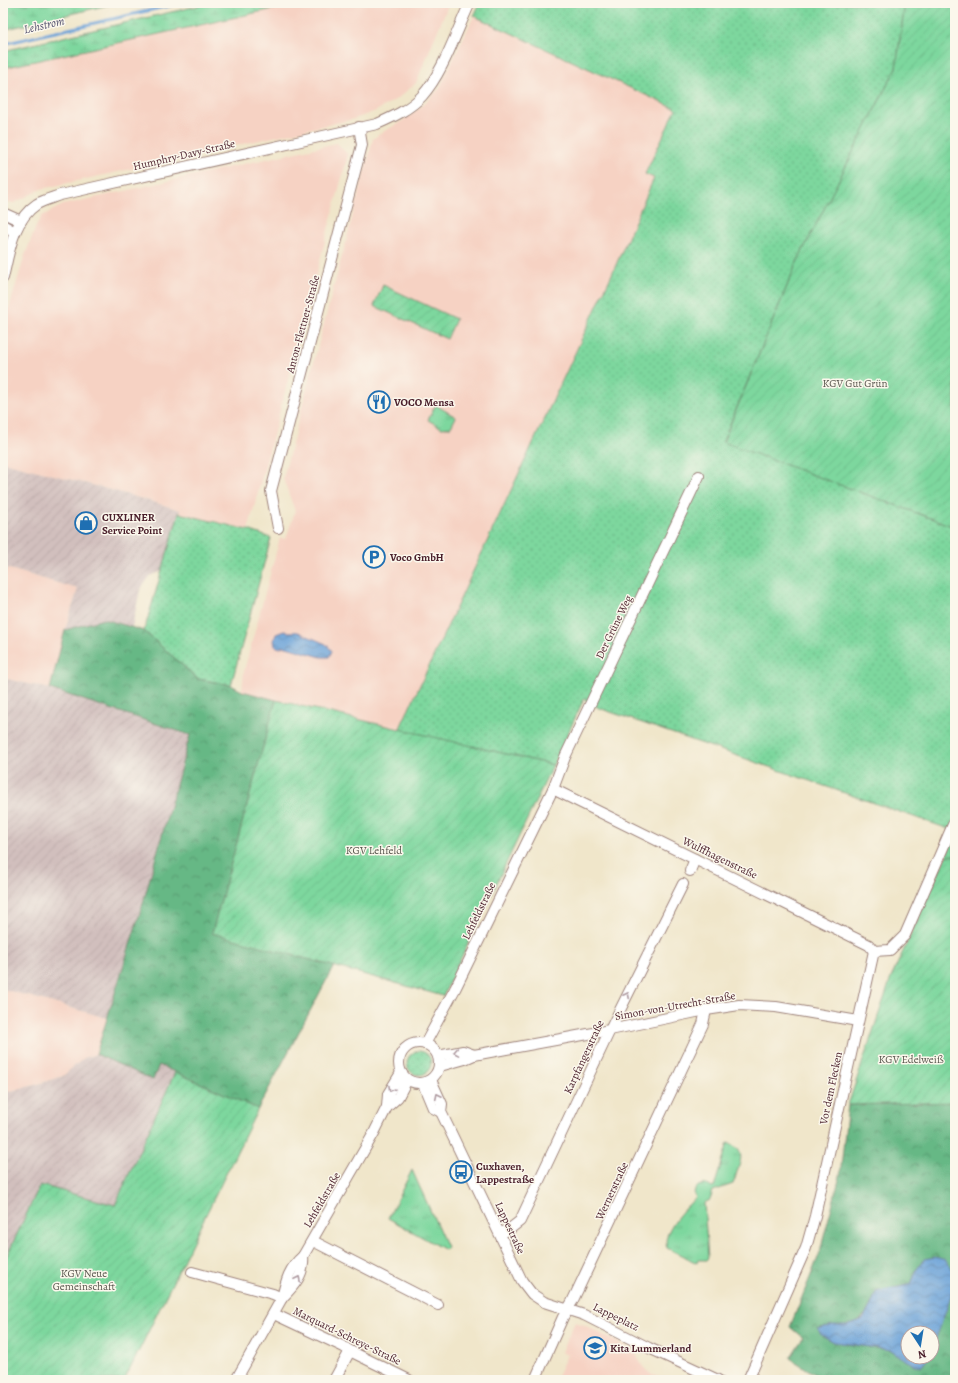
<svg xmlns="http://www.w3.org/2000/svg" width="958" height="1383" font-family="Alegreya,serif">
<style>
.built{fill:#f6d2c3}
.industrial{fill:url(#industrial-furrows)}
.grass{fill:url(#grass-dots);stroke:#647b64}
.forest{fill:url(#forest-crowns);stroke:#586c58;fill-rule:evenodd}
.wetland{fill:url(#wetland-marsh);stroke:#647b64}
.park{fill:url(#park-tufts);stroke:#647b64}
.garden{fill:url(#garden-furrows);stroke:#647b64}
.water{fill:url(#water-waves);stroke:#5a6082}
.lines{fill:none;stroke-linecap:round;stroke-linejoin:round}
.stream{stroke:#69a1d8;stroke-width:3}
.minor-casing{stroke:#9d827a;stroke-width:12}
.minor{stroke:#fff;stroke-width:10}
.oneway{stroke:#ae9aa0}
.labels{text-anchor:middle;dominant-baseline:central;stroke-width:3;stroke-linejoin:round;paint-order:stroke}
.street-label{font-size:11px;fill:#4a1f2b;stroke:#fbf7ec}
.park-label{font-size:11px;fill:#59564e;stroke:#fbf7ec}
.poi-label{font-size:11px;font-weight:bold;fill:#4a1f2b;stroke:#fbf7ec;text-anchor:start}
.water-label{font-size:12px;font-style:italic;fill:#565370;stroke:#fbf7ec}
</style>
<defs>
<pattern id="industrial-furrows" width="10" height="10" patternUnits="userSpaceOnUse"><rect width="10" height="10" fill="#d1bfbd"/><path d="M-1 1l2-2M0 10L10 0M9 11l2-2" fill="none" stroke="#b5a4a3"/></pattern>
<pattern id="grass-dots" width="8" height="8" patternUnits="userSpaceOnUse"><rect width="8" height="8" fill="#7dd79e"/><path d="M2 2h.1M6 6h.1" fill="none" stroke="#6eb888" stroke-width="1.8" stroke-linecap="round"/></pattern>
<pattern id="forest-crowns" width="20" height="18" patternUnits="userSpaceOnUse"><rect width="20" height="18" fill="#66b885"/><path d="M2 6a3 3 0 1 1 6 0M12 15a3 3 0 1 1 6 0" fill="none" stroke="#56956d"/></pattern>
<pattern id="wetland-marsh" width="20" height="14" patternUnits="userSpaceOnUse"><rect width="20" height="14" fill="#7dd79e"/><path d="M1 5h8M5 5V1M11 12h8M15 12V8" fill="none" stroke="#6eb888"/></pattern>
<pattern id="park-tufts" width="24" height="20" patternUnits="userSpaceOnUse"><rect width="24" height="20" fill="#7dd79e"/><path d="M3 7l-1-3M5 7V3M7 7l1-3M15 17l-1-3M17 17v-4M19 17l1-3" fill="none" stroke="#6eb888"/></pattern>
<pattern id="garden-furrows" width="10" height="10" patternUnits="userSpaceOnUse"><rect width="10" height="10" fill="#7dd79e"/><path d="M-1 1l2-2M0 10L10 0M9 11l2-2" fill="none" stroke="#6eb888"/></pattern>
<pattern id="water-waves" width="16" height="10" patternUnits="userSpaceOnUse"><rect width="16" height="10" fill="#69a1d8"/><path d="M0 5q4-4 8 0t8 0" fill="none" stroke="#5883af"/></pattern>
</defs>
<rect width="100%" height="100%" fill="#fbf7ec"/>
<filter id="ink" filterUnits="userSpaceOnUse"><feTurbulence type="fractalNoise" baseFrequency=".025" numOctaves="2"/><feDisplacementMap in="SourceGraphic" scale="8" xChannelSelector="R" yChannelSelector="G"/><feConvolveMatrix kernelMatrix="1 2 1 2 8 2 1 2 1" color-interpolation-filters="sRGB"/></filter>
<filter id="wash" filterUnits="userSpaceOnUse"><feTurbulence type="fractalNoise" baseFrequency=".012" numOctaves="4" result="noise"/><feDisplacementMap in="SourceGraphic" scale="16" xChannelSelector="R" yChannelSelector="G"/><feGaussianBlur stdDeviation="0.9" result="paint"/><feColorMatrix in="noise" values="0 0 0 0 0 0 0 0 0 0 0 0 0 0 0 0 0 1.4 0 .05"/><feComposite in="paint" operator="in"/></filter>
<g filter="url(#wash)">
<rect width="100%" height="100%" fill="#f0e6ca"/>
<g class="built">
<path d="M 301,3 L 449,3 L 416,83 L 398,98 L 376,111 L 354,119 L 41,189 L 14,203 L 3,203 L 3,68 Z"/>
<path d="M 474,16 L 676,108 L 645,174 L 654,178 L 612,274 L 399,730 L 276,700 L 242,691 L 244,671 L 280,538 L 286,539 L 295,511 L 283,478 L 373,139 L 381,133 L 401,122 L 422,106 L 439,89 Z"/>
<path d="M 337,143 L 348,155 L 248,530 L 179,513 L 180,510 L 115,491 L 3,462 L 3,328 L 25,255 L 37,224 L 42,216 L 63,205 Z"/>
<path d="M 3,567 L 78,589 L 65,630 L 50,689 L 3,678 Z"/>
<path d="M 3,989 L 107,1018 L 96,1054 L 84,1058 L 63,1076 L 35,1085 L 3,1093 Z"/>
<path d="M 575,1322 L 584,1325 L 634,1351 L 643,1367 L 652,1375 L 677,1380 L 555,1380 L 567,1355 L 561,1352 Z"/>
</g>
<g class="industrial">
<path d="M 3,462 L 115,491 L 180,510 L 162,571 L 150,576 L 140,590 L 132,627 L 104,619 L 65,630 L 78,589 L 3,567 Z"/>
<path d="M 3,678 L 50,689 L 190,735 L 143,903 L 107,1018 L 3,989 Z"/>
<path d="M 96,1054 L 153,1080 L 158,1065 L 175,1072 L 115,1205 L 40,1185 L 3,1264 L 3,1093 L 35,1085 L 63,1076 L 84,1058 Z"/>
</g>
<g class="grass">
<path d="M 480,3 L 905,3 L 896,68 L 797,262 L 723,441 L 955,527 L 955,830 L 946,828 L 599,708 L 584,699 L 553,765 L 399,730 L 612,274 L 654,178 L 645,174 L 676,109 L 474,16 Z"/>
<path d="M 179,513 L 248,530 L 271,538 L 231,685 L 198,679 L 144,631 Z"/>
<path d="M 955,837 L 955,855 L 946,856 Z"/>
<circle cx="419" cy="1063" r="12"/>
<path d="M 816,1375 L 838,1380 L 811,1380 Z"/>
</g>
<g class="forest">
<path d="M 104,619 L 144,631 L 198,679 L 231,685 L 242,691 L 276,700 L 212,933 L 334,966 L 258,1109 L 159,1065 L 153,1080 L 96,1054 L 143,903 L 190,735 L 50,689 L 65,630 Z"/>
<path d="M 955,1102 L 955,1364 L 949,1380 L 838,1380 L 816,1375 L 790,1358 L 803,1338 L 790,1327 L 819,1255 L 840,1176 L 848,1105 ZM 917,1269 L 941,1323 L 932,1350 L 932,1357 L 929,1357 L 921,1367 L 907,1361 L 891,1350 L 834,1342 L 818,1329 C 830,1325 835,1327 846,1325 C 864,1323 870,1308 876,1292 C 887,1288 899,1288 911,1284 Z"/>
</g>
<g class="wetland">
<path d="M 3,3 L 117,3 L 3,30 Z"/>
<path d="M 210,3 L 301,3 L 3,68 L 3,51 Z"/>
</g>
<g class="park">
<path d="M 436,404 L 439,407 L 456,417 L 451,427 L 442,428 L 428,420 Z"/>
<path d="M 728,1143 C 742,1149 743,1155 738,1169 C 736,1174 735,1180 733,1184 L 713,1191 L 710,1200 L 704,1203 L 708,1258 L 706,1260 L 698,1260 L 697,1263 L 667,1248 C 661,1232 685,1207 696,1198 L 694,1193 C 696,1184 705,1182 712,1188 L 714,1187 Z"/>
<path d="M 412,1170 L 447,1247 L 445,1250 L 388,1218 Z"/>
</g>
<g class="garden">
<path d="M 905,3 L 955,3 L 955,527 L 723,442 L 797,262 L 896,68 Z"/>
<path d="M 383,285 L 456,319 L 447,339 L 374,306 Z"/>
<path d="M 276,700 L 553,765 L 443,996 L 212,933 Z"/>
<path d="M 955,855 L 955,1102 L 848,1105 L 891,978 L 946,856 Z"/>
<path d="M 175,1072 L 258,1109 L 126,1377 L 124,1380 L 3,1380 L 3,1264 L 40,1185 L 115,1205 Z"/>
</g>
<g class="water">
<path d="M 284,631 C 289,633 293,631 298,632 L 326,644 L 332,651 L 329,657 L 321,657 L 283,646 L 280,648 L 275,646 L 274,640 L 276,634 Z"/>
<path d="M 935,1257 L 946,1260 L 954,1271 L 954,1288 L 932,1350 L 932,1333 L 908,1333 L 908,1357 L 929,1357 L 921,1367 L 907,1361 L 891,1350 L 834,1342 L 821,1335 L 818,1329 L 831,1325 L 847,1325 L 863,1319 L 871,1305 L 876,1292 C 887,1288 899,1288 911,1284 L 917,1269 L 924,1259 Z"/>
</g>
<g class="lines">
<path class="stream" d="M 3,44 L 182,3"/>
</g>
</g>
<g filter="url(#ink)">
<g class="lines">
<g class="minor-casing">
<g id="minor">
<path d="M 3,213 L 21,221"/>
<path d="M 3,225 L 15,232"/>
<path d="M 3,278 C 9,252 13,220 37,204 C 44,200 52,198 60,195 L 377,124 C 393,117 410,109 422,96 C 443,73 456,32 470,3"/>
<path d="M 278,528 L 271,491 L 362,145 L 359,127"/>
<path d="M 553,789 L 869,945 L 874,951"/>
<path d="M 690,871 L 695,859"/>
<path d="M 874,951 L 890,950 L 905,935 L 955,820"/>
<circle cx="419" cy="1063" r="20"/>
<path d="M 425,1044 L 455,989 L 553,789 L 565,757 L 699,476"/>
<path d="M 438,1056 L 463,1051 L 474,1055"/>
<path d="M 440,1066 L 465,1059 L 474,1055 L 610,1030 L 706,1010 L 739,1005 L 776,1007 L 858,1021"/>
<path d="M 431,1080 L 442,1104 L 441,1112 L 522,1281 L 532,1294 L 544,1302 L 584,1315 L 649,1348 L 718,1380"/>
<path d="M 423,1084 L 433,1108 L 441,1112"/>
<path d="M 387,1107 L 388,1094 L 401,1073"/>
<path d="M 500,1234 L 511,1228 L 520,1221 L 610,1030 L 683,884"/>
<path d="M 313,1241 L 438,1305"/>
<path d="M 192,1272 L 273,1294 L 282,1298"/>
<path d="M 282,1298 C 294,1286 305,1274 303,1256"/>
<path d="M 274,1314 L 344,1347 L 350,1351 L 409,1380"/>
<path d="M 236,1380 L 282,1298 C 286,1281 289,1268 303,1256 L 374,1133 L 387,1107 L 398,1097 L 407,1080"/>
<path d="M 334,1380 L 350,1351"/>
<path d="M 535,1380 L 563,1317 L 572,1302 L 703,1024 L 706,1010"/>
<path d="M 748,1380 L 806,1248 L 815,1216 L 874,951"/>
</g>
</g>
<use href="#minor" class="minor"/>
</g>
<defs><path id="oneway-chevron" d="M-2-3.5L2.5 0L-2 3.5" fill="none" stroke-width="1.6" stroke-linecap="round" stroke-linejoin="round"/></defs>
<g class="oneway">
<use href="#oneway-chevron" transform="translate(627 995) rotate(-63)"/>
<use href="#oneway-chevron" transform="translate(456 1052) rotate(170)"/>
<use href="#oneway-chevron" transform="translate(391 1089) rotate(120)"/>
<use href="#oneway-chevron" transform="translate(438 1096) rotate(-116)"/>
<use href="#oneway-chevron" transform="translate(298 1279) rotate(-65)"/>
</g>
</g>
<defs>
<g id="restaurant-ring" transform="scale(1.15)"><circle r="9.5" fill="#fbf7ec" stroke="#1f6fb2" stroke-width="1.5"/><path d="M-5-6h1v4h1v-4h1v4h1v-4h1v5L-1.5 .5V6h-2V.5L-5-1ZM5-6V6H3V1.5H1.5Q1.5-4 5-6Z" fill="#1f6fb2"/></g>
<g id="shop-ring" transform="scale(1.15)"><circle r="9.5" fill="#fbf7ec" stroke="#1f6fb2" stroke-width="1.5"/><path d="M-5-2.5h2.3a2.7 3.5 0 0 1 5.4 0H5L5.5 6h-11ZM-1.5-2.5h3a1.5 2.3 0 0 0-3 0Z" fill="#1f6fb2"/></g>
<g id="parking-ring" transform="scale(1.15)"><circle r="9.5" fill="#fbf7ec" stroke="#1f6fb2" stroke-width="1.5"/><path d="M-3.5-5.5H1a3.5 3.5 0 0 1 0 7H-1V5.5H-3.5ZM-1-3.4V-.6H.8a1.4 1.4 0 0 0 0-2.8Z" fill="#1f6fb2"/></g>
<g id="bus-ring" transform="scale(1.15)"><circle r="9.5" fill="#fbf7ec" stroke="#1f6fb2" stroke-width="1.5"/><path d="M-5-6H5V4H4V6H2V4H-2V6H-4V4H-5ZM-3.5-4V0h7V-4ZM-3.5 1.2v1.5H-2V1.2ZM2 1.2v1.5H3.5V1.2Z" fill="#1f6fb2"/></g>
<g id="school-ring" transform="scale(1.15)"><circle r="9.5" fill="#fbf7ec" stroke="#1f6fb2" stroke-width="1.5"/><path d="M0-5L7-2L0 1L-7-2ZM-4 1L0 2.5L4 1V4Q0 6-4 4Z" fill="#1f6fb2"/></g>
</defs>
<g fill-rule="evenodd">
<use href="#restaurant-ring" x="379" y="402"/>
<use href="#shop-ring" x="86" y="523"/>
<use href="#parking-ring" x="374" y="557"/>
<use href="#bus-ring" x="461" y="1172"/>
<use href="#school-ring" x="595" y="1348"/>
</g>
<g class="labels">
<g class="street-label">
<text transform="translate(184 155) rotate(-13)">Humphry-Davy-Straße</text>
<text transform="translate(303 324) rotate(-75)">Anton-Flettner-Straße</text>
<text transform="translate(614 627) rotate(-64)">Der Grüne Weg</text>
<text transform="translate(720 858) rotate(26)">Wulffhagenstraße</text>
<text transform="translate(479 911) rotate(-64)">Lehfeldstraße</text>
<text transform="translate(675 1006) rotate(-10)">Simon-von-Utrecht-Straße</text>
<text transform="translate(584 1057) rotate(-65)">Karpfangerstraße</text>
<text transform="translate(831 1088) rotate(-78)">Vor dem Flecken</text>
<text transform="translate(612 1191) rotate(-65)">Wernerstraße</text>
<text transform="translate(322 1200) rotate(-60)">Lehfeldstraße</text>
<text transform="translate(510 1228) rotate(65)">Lappestraße</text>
<text transform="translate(616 1317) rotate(26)">Lappeplatz</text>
<text transform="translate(347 1336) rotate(26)">Marquard-Schreye-Straße</text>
</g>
<g class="park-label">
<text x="855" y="383">KGV Gut Grün</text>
<text x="374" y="850">KGV Lehfeld</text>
<text x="911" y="1059">KGV Edelweiß</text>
<text x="84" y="1273">KGV Neue<tspan x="84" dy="13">Gemeinschaft</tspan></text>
</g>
<g class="poi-label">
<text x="394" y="402">VOCO Mensa</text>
<text x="102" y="517">CUXLINER<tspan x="102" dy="13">Service Point</tspan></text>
<text x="390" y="557">Voco GmbH</text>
<text x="476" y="1166">Cuxhaven,<tspan x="476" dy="13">Lappestraße</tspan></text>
<text x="610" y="1348">Kita Lummerland</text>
</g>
<g class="water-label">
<text transform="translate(44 25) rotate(-13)">Lehstrom</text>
</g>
</g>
<rect width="958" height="1383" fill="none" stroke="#fbf7ec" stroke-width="16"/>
<g transform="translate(920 1345) rotate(168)"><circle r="19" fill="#fbf7ec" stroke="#b4a19f"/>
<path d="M0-3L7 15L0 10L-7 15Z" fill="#1f6fb2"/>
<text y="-6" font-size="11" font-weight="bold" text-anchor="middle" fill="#4a1f2b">N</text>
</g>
</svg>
